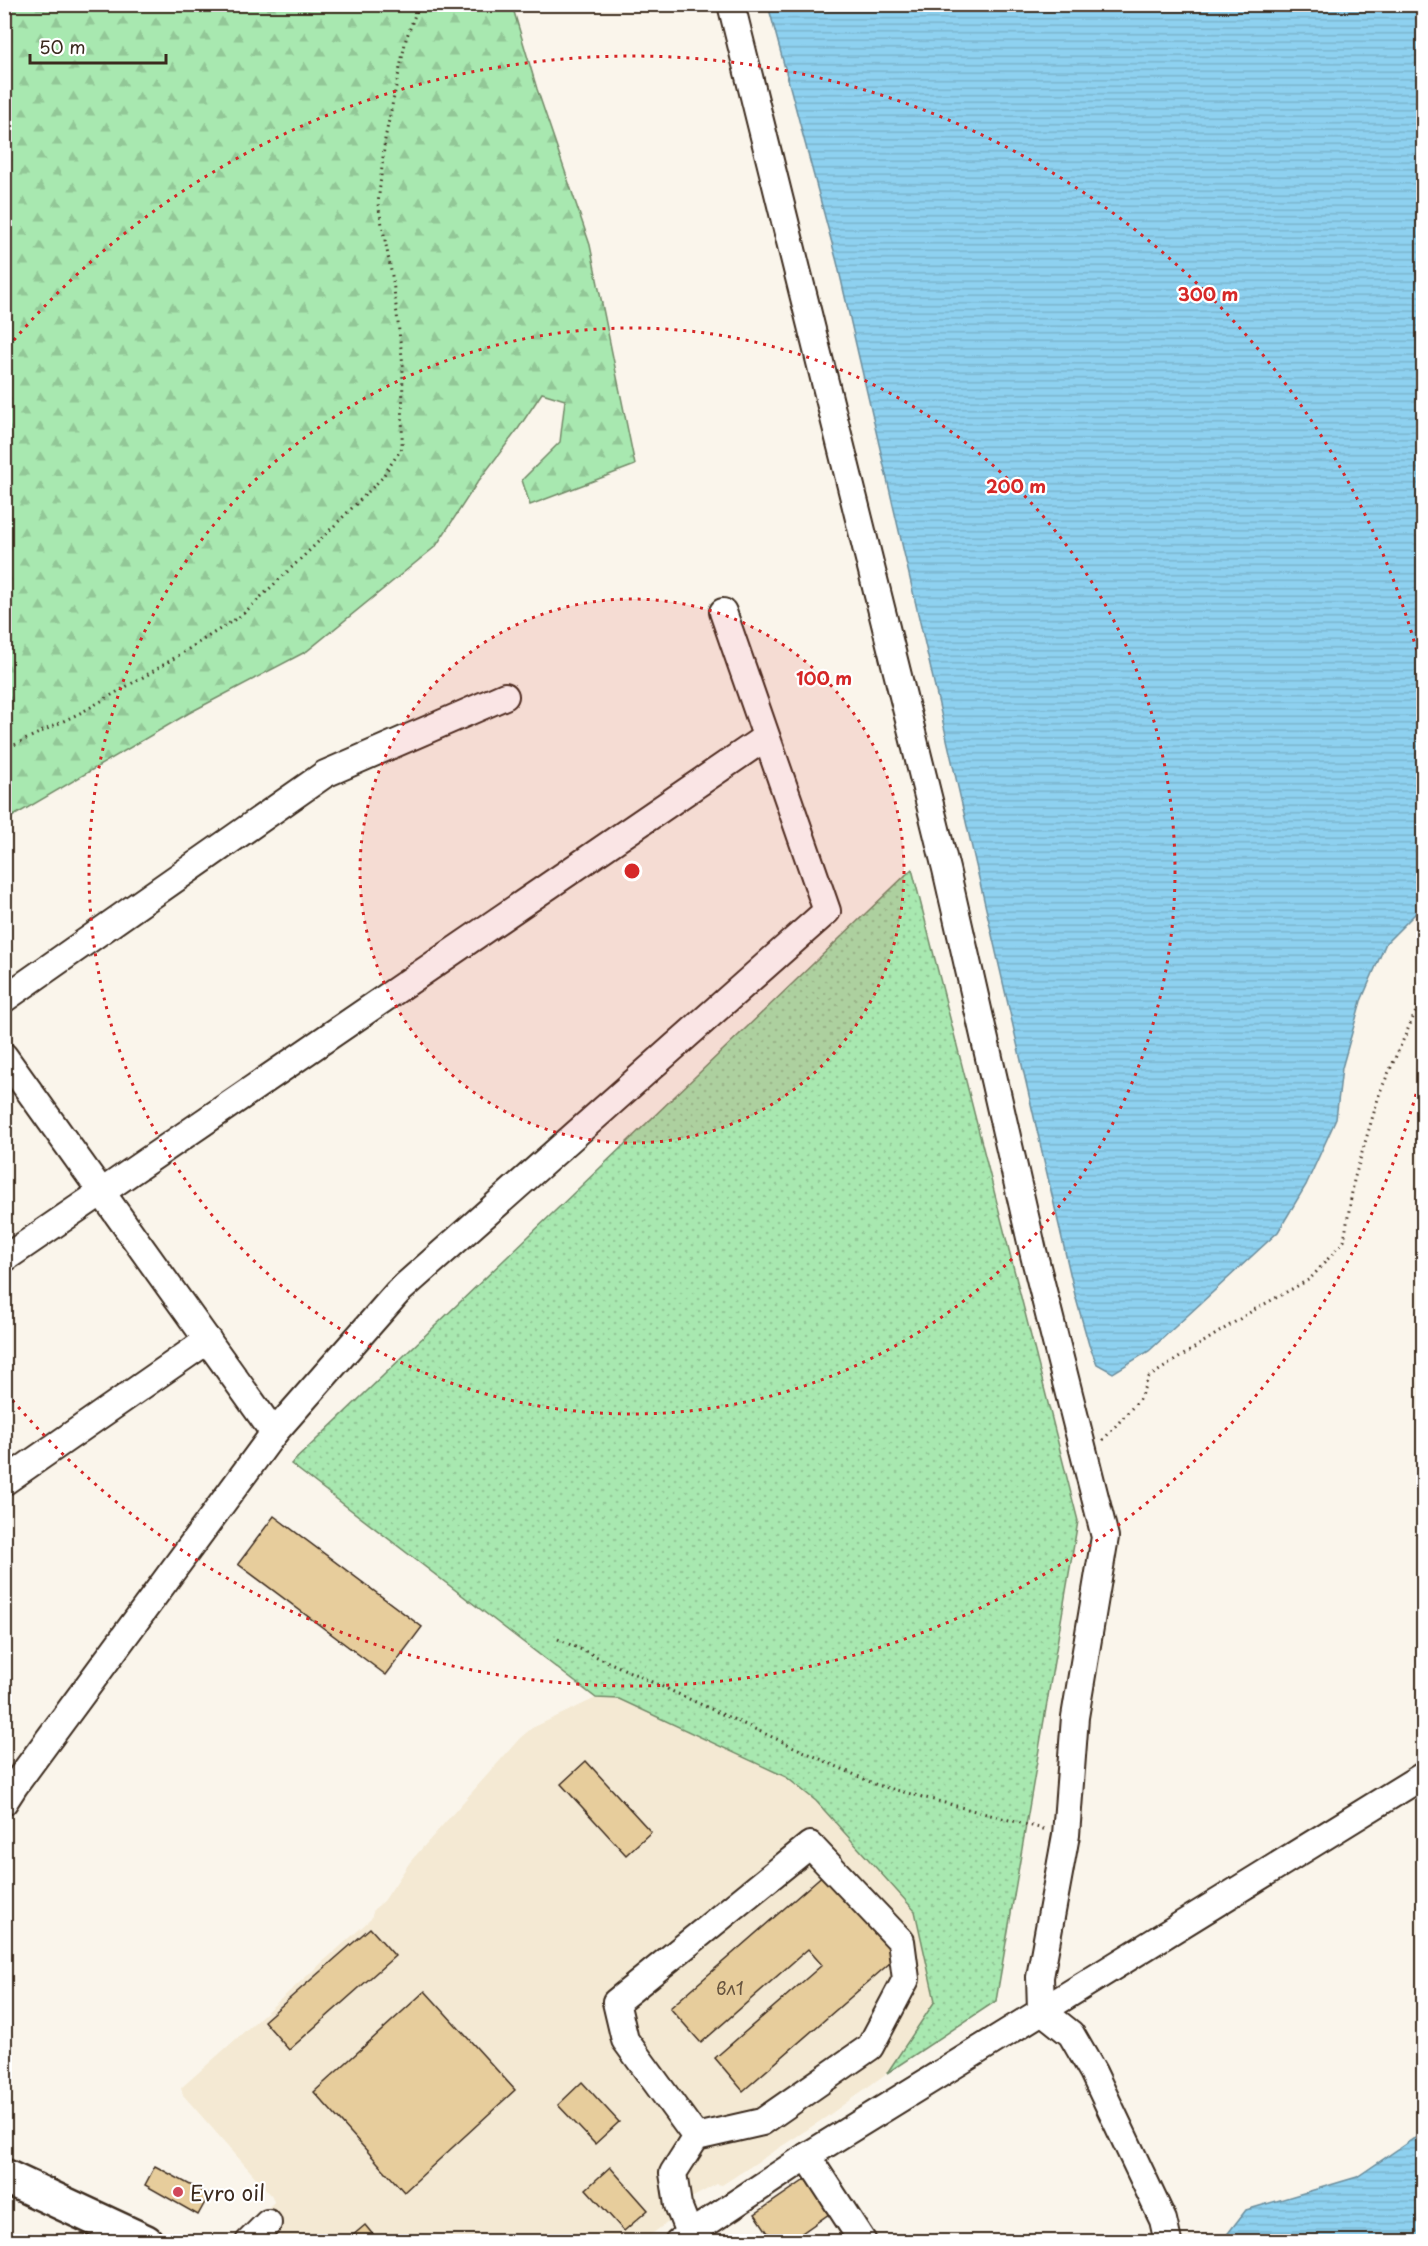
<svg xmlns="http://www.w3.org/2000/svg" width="1428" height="2246" font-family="'Playpen Sans',sans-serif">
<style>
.built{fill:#f4e9d3}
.grass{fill:url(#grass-dots);stroke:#728967;stroke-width:1.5}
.forest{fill:url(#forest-firs);stroke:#728967;stroke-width:1.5}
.water{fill:url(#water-rules);stroke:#6d8e9c;stroke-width:1.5}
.building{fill:#e7cd9c;stroke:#3b2a1e;stroke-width:1.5}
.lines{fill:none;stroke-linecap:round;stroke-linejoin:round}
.minor-casing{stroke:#3b2a1e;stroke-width:30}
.major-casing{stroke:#3b2a1e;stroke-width:38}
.path{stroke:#3b2a1e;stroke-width:3;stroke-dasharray:1.5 4.5;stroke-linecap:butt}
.minor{stroke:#fff;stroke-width:26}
.major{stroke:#fff;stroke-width:33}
.ring{fill:none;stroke:#d62828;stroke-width:3;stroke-dasharray:3 6}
.poi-dot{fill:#d1495b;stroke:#fff;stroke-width:2}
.labels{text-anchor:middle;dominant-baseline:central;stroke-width:4.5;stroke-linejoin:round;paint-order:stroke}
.number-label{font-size:18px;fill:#66533e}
.poi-label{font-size:21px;fill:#3b2a1e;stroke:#fff;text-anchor:start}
.centre{fill:#d62828;stroke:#fff;stroke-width:3}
.ring-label{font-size:18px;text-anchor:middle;font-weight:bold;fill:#d62828;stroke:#fff;stroke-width:4.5;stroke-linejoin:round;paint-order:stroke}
</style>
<defs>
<pattern id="grass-dots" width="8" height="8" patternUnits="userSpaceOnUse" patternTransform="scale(1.5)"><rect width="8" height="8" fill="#a8e8b0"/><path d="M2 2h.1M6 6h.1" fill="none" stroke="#92c797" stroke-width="1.8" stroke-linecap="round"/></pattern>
<pattern id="forest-firs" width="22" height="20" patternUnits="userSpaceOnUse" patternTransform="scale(1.5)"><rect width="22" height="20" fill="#a8e8b0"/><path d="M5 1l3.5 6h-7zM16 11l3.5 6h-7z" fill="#92c797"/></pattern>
<pattern id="water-rules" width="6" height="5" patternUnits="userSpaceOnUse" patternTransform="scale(1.5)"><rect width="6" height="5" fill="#8ed1f0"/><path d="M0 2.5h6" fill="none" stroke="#7bb4cd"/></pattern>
</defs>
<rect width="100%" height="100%" fill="#faf5eb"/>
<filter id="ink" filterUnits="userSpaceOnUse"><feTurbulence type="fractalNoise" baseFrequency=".0167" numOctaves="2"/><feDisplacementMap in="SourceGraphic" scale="12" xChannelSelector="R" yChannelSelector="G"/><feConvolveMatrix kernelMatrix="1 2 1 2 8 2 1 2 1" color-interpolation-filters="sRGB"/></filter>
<g filter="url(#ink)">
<path class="built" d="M 596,1698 L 619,1699 L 786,1777 L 816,1801 L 915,1911 L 936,2001 L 887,2073 L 825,2118 L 722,2185 L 717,2184 L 669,2210 L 671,2220 L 642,2241 L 298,2242 L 295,2238 L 291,2241 L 285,2241 L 261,2215 L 274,2202 L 272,2196 L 183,2095 L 181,2088 L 371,1919 L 374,1909 L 384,1901 L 410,1862 L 520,1738 L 532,1728 Z"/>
<path class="grass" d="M 912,869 L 1078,1521 L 996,2001 L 887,2073 L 935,2001 L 915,1911 L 816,1801 L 786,1777 L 619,1699 L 596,1698 L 291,1464 Z"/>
<path class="forest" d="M 5,4 L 512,5 L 537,89 L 590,245 L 635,465 L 530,505 L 522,480 L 560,442 L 565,400 L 542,393 L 518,429 L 477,483 L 436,546 L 307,651 L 189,713 L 5,821 Z"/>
<g class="water">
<path d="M 768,5 L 1423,5 L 1423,906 L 1386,943 L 1361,1001 L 1342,1068 L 1336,1119 L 1306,1185 L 1278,1232 L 1149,1351 L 1113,1373 L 1097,1364 L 1089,1345 L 1075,1295 L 837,262 Z"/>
<path d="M 1423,2135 L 1423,2241 L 1222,2241 L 1246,2210 L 1357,2177 L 1413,2139 Z"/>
</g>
<g class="building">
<path d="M 274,1516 L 422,1627 L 386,1675 L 238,1564 Z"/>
<path d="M 586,1761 L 651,1832 L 626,1855 L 561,1784 Z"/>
<path d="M 825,1873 L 898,1956 L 743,2091 L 715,2058 L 822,1965 L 808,1949 L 701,2043 L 670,2008 Z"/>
<path d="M 370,1928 L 395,1956 L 289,2050 L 264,2021 Z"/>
<path d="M 425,1991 L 515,2090 L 404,2192 L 314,2092 Z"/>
<path d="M 582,2082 L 619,2122 L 595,2144 L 558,2105 Z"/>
<path d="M 155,2166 L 209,2195 L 198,2215 L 145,2185 Z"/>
<path d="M 610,2167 L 648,2210 L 624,2231 L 586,2189 Z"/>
<path d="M 812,2175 L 836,2209 L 789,2242 L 774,2242 L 755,2214 Z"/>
<path d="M 365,2225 L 379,2242 L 345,2242 Z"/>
</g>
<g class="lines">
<g class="minor-casing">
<g id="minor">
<path d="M 731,4 L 946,869 L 1033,1251 L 1105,1537 L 1075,1717 L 1066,1835 L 1040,1977 L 1041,2010"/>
<path d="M 4,999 L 325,774 L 505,696"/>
<path d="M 4,1056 L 274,1433"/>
<path d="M 4,1259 L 766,737"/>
<path d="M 4,1482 L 208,1340"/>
<path d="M 4,1802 L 15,1785 L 274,1433 L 398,1292 L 827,911 L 723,612"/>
<path d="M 1041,2010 L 1071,2034 L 1093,2072 L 1163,2220 L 1168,2242"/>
<path d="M 807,2156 L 863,2242"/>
<path d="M 689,2233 L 678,2205 L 673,2173 L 696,2137 L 762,2122 L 870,2047 L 906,1979 L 901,1941 L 810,1845 L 616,2002 L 625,2040 L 696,2137"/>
<path d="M 249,2242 L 268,2223"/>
<path d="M 678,2242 L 807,2156 L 1424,1775"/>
</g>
</g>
<g class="major-casing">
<path id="major" d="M 4,2176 L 146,2242"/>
</g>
<g class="path">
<path d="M 4,750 L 84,711 L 157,669 L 242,615 L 311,549 L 381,479 L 402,448 L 403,365 L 393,281 L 378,204 L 385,139 L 406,39 L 419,4"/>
<path d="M 1103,1440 L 1139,1400 L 1149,1377 L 1252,1311 L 1310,1279 L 1344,1241 L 1354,1180 L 1380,1092 L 1424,993"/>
<path d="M 558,1639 L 877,1785 L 1047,1830"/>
</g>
<use href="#minor" class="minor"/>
<use href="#major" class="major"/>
</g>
</g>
<circle cx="632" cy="871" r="272" fill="#d62828" fill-opacity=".12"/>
<g class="ring">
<circle cx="632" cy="871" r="272"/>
<circle cx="632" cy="871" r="543"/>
<path d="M1423 1068A815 815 0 0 1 8 1395M8 347A815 815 0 0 1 1423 674"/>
</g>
<circle class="poi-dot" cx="178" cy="2192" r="6"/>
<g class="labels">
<g class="number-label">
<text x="730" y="1987">вл1</text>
</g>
<g class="poi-label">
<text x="190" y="2192">Evro oil</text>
</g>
</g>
<circle cx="632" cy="871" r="9" class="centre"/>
<g class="ring-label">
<text x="1208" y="301">300 m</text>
<text x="1016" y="493">200 m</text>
<text x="824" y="685">100 m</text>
</g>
<rect width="1428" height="2246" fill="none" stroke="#fff" stroke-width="24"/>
<rect x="12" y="12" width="1404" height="2222" fill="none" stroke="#3b2a1e" stroke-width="2" filter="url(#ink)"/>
<path d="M30 54v9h136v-9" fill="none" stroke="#3b2a1e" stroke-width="3"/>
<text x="39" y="54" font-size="18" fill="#3b2a1e" stroke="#ffffff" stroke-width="4.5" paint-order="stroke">50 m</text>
</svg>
